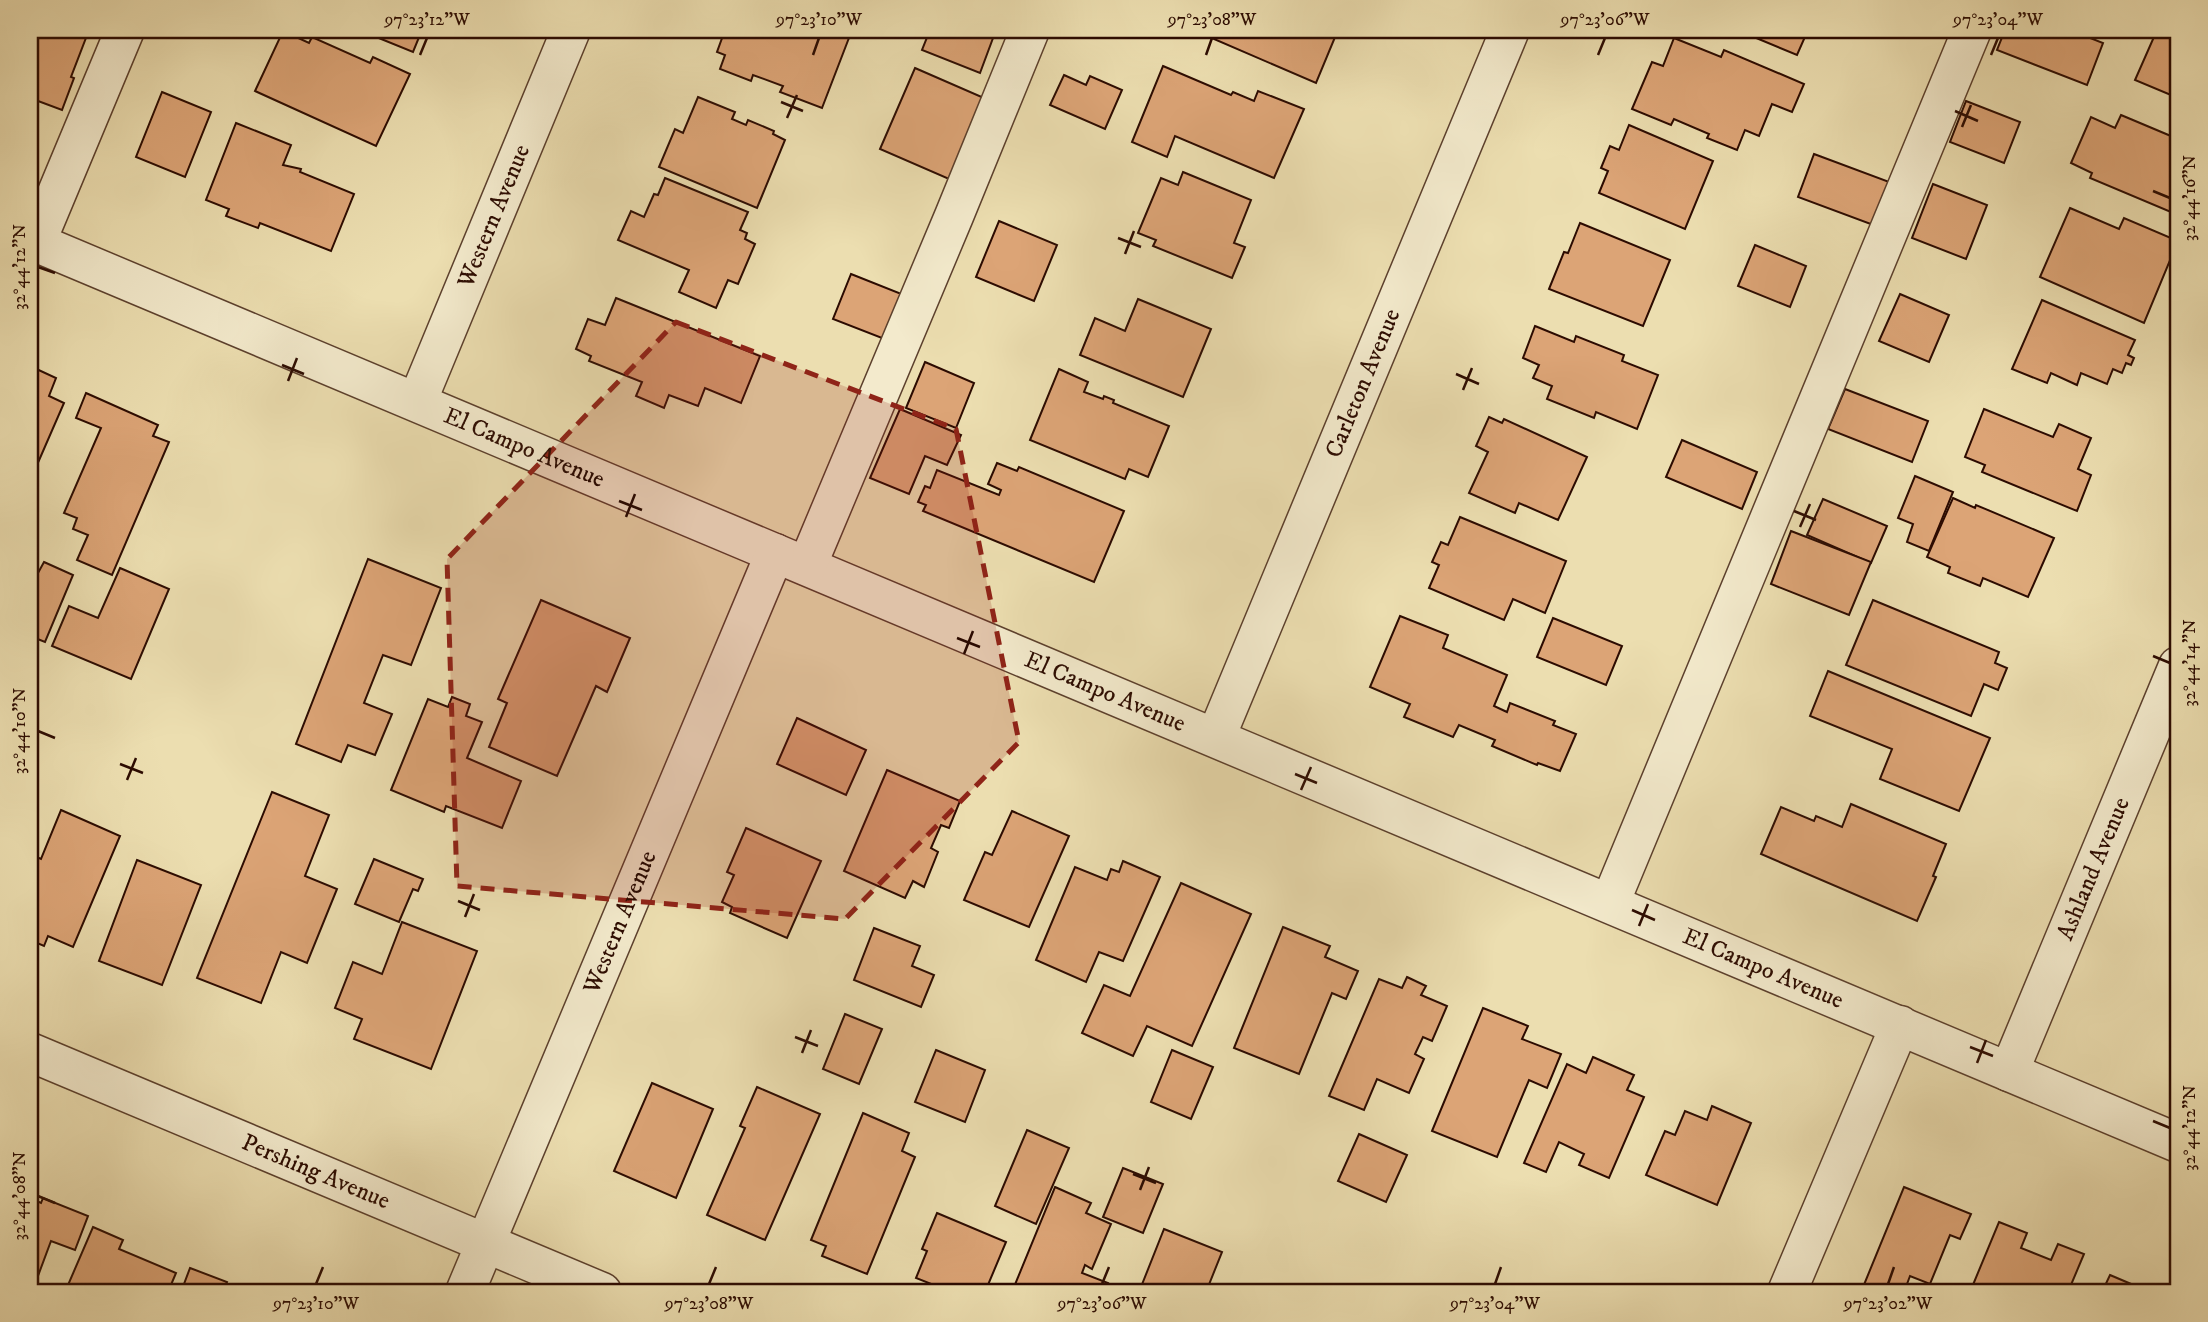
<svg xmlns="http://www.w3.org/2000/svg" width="2208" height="1322" font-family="'IM FELL DW Pica',serif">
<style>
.building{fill:#dca476;stroke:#2c0b01;stroke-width:2}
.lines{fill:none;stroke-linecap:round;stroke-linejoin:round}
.minor-casing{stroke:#5c402d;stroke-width:41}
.minor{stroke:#f3eacc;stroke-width:38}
.marked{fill:#8f2418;fill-opacity:0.2;stroke:#8f2418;stroke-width:5;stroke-dasharray:14 9;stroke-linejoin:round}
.ticks{fill:none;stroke:#2c0b01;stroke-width:2.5}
.labels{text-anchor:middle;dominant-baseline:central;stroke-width:5;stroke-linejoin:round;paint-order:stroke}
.street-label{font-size:24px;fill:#2c0b01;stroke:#f3eacc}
.neatline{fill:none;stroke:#2c0b01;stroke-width:2.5}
.ticks-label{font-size:18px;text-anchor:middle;fill:#2c0b01}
</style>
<rect width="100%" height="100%" fill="#ecdeb0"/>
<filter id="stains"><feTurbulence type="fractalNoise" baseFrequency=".00286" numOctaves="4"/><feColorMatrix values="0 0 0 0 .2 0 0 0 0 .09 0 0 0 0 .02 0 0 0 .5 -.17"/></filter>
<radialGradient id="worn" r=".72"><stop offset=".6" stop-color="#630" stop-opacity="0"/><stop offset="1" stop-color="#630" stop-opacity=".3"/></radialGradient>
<g class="building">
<path d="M 30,30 L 89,30 L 71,77 L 74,78 L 62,110 L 30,98 Z"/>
<path d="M 359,30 L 422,30 L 413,52 Z"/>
<path d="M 725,30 L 852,30 L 822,108 L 780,92 L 783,86 L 753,75 L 751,81 L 720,69 L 725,55 L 717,52 Z"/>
<path d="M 930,30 L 996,30 L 980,73 L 922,50 Z"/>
<path d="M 1210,30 L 1338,30 L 1316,83 L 1207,36 Z"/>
<path d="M 1737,30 L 1808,30 L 1797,55 Z"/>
<path d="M 2005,30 L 2070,30 L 2103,43 L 2087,85 L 1997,50 Z"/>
<path d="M 2157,30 L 2178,30 L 2178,98 L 2135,80 Z"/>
<path d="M 283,31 L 309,43 L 312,37 L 370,63 L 373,57 L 410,74 L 376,146 L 255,91 Z"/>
<path d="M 1674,38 L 1721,57 L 1724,50 L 1804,84 L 1792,112 L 1772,104 L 1759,136 L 1745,130 L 1737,150 L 1707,138 L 1709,134 L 1674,119 L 1671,125 L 1632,109 L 1652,62 L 1663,66 Z"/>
<path d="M 1163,66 L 1231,95 L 1233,92 L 1254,101 L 1258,91 L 1304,109 L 1274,178 L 1175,136 L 1167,157 L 1132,142 Z"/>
<path d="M 915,68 L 984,98 L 949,179 L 880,149 Z"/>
<path d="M 1064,75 L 1086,85 L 1090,76 L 1122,90 L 1105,129 L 1050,105 Z"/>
<path d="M 162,92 L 211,112 L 185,177 L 136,157 Z"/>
<path d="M 698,97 L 735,112 L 732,119 L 746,125 L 748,120 L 774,131 L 773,134 L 785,140 L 757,208 L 659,167 L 675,129 L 683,133 Z"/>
<path d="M 1966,101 L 2020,122 L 2004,163 L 1950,142 Z"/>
<path d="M 2121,115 L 2178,139 L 2178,215 L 2090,178 L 2092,173 L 2071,163 L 2091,117 L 2115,128 Z"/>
<path d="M 236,123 L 291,145 L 283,165 L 301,169 L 300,172 L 354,194 L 331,251 L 260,223 L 258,228 L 226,216 L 229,209 L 206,200 Z"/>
<path d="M 1629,125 L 1713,161 L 1685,229 L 1599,193 L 1608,171 L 1601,168 L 1610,146 L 1619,150 Z"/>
<path d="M 1814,154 L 1892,183 L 1876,226 L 1798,197 Z"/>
<path d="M 1183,172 L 1251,200 L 1234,243 L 1245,247 L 1232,278 L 1153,246 L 1156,240 L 1138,233 L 1161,178 L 1178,185 Z"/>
<path d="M 665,178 L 748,212 L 740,230 L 747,233 L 745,239 L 755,244 L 738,284 L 728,280 L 716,308 L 679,292 L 689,270 L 618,240 L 631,211 L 644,217 L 654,194 L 658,195 Z"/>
<path d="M 1933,184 L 1987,205 L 1966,259 L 1912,238 Z"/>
<path d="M 2070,208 L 2119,229 L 2124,218 L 2178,241 L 2144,323 L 2040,277 Z"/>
<path d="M 999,221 L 1057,245 L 1034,301 L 976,277 Z"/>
<path d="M 1580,223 L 1670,260 L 1643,326 L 1549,289 L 1564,252 L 1568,253 Z"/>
<path d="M 1755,245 L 1806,266 L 1790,307 L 1738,286 Z"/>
<path d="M 851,274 L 904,295 L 887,340 L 833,319 Z"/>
<path d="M 1900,294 L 1949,315 L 1929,362 L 1879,341 Z"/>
<path d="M 616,298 L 760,356 L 741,403 L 705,388 L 698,406 L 669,395 L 664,408 L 636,396 L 642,382 L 589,361 L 591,356 L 576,349 L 588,319 L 605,325 Z"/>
<path d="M 1138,299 L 1211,329 L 1183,397 L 1080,355 L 1095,318 L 1125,331 Z"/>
<path d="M 2042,300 L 2135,340 L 2128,355 L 2134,358 L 2131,365 L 2126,363 L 2122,373 L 2113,369 L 2107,384 L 2081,373 L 2077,385 L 2051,373 L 2047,383 L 2012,369 Z"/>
<path d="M 1535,326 L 1574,342 L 1576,336 L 1624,355 L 1622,361 L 1658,375 L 1637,429 L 1596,412 L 1594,418 L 1547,399 L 1552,386 L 1533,378 L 1539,365 L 1523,358 Z"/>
<path d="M 925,362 L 974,383 L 956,428 L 906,408 Z"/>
<path d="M 30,366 L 56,378 L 49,396 L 64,403 L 30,481 Z"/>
<path d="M 1059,369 L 1088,382 L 1084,392 L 1103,399 L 1104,396 L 1114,400 L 1113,403 L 1169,426 L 1148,477 L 1129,469 L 1125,479 L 1030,440 Z"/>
<path d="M 1845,389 L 1928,421 L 1912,462 L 1828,429 Z"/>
<path d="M 86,393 L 158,425 L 153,436 L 169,442 L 112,575 L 77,560 L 88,535 L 73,529 L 77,518 L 64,513 L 101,428 L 76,418 Z"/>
<path d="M 900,409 L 961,435 L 947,465 L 925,456 L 909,494 L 870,478 Z"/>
<path d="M 1984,409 L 2053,437 L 2059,424 L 2091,438 L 2078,469 L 2091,475 L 2077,511 L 1982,472 L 1985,465 L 1965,457 Z"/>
<path d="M 1489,417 L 1502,423 L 1504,419 L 1587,457 L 1558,520 L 1519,503 L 1515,513 L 1469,493 L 1488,452 L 1476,446 Z"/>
<path d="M 1682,440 L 1757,472 L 1742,509 L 1666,477 Z"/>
<path d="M 997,463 L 1017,471 L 1019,467 L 1124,511 L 1094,582 L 923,511 L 926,505 L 918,502 L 925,486 L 930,488 L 937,470 L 999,495 L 1001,490 L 988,484 Z"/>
<path d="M 1915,476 L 1953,492 L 1929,551 L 1907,542 L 1913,524 L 1898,518 Z"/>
<path d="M 1953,498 L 1975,508 L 1976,505 L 2054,538 L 2028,597 L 1983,578 L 1980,586 L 1948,573 L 1950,567 L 1927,557 Z"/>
<path d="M 1823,499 L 1887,526 L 1871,563 L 1807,535 Z"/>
<path d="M 1460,517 L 1566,561 L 1545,613 L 1513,599 L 1504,620 L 1429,588 L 1439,565 L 1432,562 L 1441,542 L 1448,545 Z"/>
<path d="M 1791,531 L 1871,562 L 1849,615 L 1771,584 Z"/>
<path d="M 368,559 L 441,588 L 411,665 L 383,655 L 364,703 L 392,714 L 375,755 L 348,745 L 341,762 L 296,744 Z"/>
<path d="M 44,562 L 73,575 L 45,642 L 30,636 L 30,570 L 38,573 Z"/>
<path d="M 120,568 L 169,589 L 131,679 L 52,646 L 69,606 L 98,618 Z"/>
<path d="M 541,600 L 630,638 L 607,692 L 596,686 L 557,776 L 489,747 L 507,703 L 498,699 Z"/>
<path d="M 1873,600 L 1999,652 L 1995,663 L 2007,668 L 1998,690 L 1984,684 L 1971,716 L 1846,665 Z"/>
<path d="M 1400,616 L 1448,635 L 1443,648 L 1507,675 L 1494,706 L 1507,712 L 1510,703 L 1555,721 L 1553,725 L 1576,734 L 1560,771 L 1538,763 L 1537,765 L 1492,746 L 1495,740 L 1459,725 L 1453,737 L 1404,717 L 1410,704 L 1370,687 Z"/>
<path d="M 1553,618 L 1622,646 L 1606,685 L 1537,657 Z"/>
<path d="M 1828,671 L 1990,738 L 1959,811 L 1880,779 L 1892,749 L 1810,716 Z"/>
<path d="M 452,697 L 470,704 L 466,716 L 482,722 L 467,758 L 521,781 L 502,828 L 446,806 L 444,812 L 391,790 L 428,699 L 448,707 Z"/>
<path d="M 797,718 L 866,750 L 846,795 L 777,764 Z"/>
<path d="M 887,770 L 960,801 L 949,828 L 941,825 L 931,848 L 938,852 L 924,887 L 913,881 L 905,898 L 844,871 Z"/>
<path d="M 272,792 L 329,815 L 305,876 L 337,889 L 307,963 L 281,952 L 261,1003 L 197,978 Z"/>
<path d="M 1851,804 L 1946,844 L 1933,876 L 1936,877 L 1917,921 L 1761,854 L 1781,807 L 1814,821 L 1816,816 L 1842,827 Z"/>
<path d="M 61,810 L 120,836 L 73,947 L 48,936 L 44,946 L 30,940 L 33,929 L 30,928 L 30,854 L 41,859 Z"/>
<path d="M 1012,811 L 1069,836 L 1029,927 L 964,900 L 985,852 L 992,855 Z"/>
<path d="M 746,828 L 821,861 L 787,938 L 730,913 L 732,907 L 722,902 L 734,875 L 727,872 Z"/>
<path d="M 374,859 L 423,879 L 418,891 L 413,889 L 399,922 L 355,904 Z"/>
<path d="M 137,860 L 201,885 L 162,985 L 99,961 Z"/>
<path d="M 1123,861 L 1160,877 L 1123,961 L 1099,952 L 1086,982 L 1036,960 L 1075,867 L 1107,880 L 1111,869 L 1119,872 Z"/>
<path d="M 1181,883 L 1251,914 L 1192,1046 L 1147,1026 L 1133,1056 L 1082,1033 L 1104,985 L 1130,996 Z"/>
<path d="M 402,922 L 477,951 L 431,1069 L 354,1039 L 362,1019 L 335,1008 L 353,962 L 382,974 Z"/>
<path d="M 1283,927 L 1330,946 L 1325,957 L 1358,971 L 1346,999 L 1332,993 L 1299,1074 L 1234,1048 Z"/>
<path d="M 874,928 L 920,946 L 912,966 L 934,975 L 921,1007 L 854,980 Z"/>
<path d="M 1407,977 L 1426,986 L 1421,995 L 1447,1006 L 1432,1041 L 1423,1037 L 1415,1054 L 1424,1059 L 1409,1093 L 1377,1079 L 1364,1110 L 1329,1096 L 1379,979 L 1402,988 Z"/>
<path d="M 1483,1008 L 1528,1026 L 1522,1039 L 1561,1054 L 1547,1088 L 1529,1080 L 1497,1157 L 1432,1131 Z"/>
<path d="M 845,1014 L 882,1029 L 859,1084 L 823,1069 Z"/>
<path d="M 936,1050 L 985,1070 L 965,1122 L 915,1102 Z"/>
<path d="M 1172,1050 L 1213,1067 L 1191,1119 L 1151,1102 Z"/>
<path d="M 1593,1057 L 1634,1075 L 1627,1090 L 1644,1097 L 1609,1178 L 1579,1165 L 1584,1154 L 1559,1142 L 1546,1172 L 1524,1163 L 1567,1064 L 1586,1073 Z"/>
<path d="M 652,1083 L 713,1109 L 676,1198 L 614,1171 Z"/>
<path d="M 757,1087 L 820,1114 L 765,1240 L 707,1215 L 745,1128 L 740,1126 Z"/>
<path d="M 1712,1106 L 1751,1123 L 1717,1205 L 1646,1175 L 1665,1131 L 1675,1135 L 1685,1111 L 1707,1120 Z"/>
<path d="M 863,1113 L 909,1133 L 902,1151 L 915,1157 L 867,1274 L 822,1256 L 826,1246 L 811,1240 Z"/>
<path d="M 1027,1130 L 1069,1148 L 1036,1224 L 995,1206 Z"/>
<path d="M 1359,1134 L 1407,1155 L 1386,1202 L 1338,1181 Z"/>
<path d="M 1123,1168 L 1163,1184 L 1143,1233 L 1103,1217 Z"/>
<path d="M 1055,1187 L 1091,1203 L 1086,1213 L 1111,1224 L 1092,1269 L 1085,1265 L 1082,1273 L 1108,1283 L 1104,1292 L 1023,1292 L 1014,1287 Z"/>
<path d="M 1904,1187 L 1971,1214 L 1960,1239 L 1950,1235 L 1930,1284 L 1910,1276 L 1904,1292 L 1861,1292 Z"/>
<path d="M 30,1198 L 41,1203 L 43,1198 L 88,1216 L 75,1250 L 51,1241 L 32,1292 L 30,1292 Z"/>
<path d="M 937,1213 L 1006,1242 L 985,1292 L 931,1292 L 934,1285 L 916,1278 L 927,1251 L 922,1249 Z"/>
<path d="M 1999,1222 L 2027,1233 L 2021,1248 L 2051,1260 L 2058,1244 L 2084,1254 L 2068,1292 L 1970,1292 Z"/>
<path d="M 93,1227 L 123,1240 L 119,1249 L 176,1273 L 168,1292 L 65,1292 Z"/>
<path d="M 1164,1229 L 1222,1252 L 1206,1292 L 1139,1292 Z"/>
<path d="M 190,1268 L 227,1282 L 224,1289 L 232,1292 L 181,1292 Z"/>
<path d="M 2110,1275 L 2150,1292 L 2102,1292 Z"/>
</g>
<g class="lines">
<g class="minor-casing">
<g id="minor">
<path id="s1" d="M 30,240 L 2178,1143"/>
<path d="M 36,243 L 125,30"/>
<path id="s2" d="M 417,402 L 571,30"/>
<path d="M 807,566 L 954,216 L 1030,30"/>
<path id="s3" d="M 1216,737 L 1510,30"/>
<path d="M 1610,903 L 1972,30"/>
<path id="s4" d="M 30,1052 L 602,1292"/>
<path id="s5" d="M 2009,1072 L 2178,666"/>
<path id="s6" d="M 465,1292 L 775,553"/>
<path d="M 1787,1292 L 1900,1025"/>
</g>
</g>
<use href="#minor" class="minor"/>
</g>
<path class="marked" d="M 676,322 L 956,429 L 1019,742 L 845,919 L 457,886 L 447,559 Z"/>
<path class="ticks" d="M 420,55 L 427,38M 813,55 L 819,38M 1206,55 L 1212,38M 1598,55 L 1605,38M 1991,55 L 1998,38M 781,102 L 803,111M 1955,111 L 1978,121M 787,118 L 797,95M 1962,127 L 1971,105M 2153,191 L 2170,198M 1118,238 L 1141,247M 1125,254 L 1134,231M 38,267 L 55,273M 282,365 L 304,374M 1456,374 L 1479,384M 288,381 L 297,358M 1463,390 L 1472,368M 619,501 L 642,510M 1794,511 L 1816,520M 626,517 L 635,494M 1800,527 L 1810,504M 957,638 L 980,647M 964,654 L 973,631M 2153,656 L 2170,663M 38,731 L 55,738M 120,764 L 143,773M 1295,774 L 1317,783M 127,780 L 136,758M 1301,790 L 1311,767M 458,901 L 480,910M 1632,910 L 1655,920M 465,917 L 474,894M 1639,926 L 1648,904M 795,1037 L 818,1046M 1970,1047 L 1993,1056M 802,1053 L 811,1030M 1977,1063 L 1986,1040M 2153,1121 L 2170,1128M 1133,1174 L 1156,1183M 1140,1190 L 1149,1167M 38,1196 L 55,1203M 316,1284 L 323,1267M 709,1284 L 716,1267M 1102,1284 L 1109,1267M 1495,1284 L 1501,1267M 1888,1284 L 1894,1267"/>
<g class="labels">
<g class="street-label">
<text stroke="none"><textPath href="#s2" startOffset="201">Western Avenue</textPath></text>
<text stroke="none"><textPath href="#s3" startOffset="383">Carleton Avenue</textPath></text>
<text stroke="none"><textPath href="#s1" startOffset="536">El Campo Avenue</textPath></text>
<text stroke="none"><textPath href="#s1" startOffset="1166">El Campo Avenue</textPath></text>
<text stroke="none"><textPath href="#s5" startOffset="220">Ashland Avenue</textPath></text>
<text stroke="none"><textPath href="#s6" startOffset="401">Western Avenue</textPath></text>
<text stroke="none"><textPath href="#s1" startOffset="1880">El Campo Avenue</textPath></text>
<text stroke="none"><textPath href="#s4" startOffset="310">Pershing Avenue</textPath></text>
</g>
</g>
<rect width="2208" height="1322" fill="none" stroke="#ecdeb0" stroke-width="77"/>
<rect x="38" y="38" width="2132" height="1246" class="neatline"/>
<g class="ticks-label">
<text x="427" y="25">97°23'12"W</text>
<text x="819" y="25">97°23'10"W</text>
<text x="1212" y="25">97°23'08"W</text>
<text x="1605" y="25">97°23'06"W</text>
<text x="1998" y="25">97°23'04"W</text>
<text transform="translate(2189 198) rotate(-90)" y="6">32°44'16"N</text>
<text transform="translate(19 267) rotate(-90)" y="6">32°44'12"N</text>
<text transform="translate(2189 663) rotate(-90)" y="6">32°44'14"N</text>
<text transform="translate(19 731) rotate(-90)" y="6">32°44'10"N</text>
<text transform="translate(2189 1128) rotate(-90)" y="6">32°44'12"N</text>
<text transform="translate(19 1196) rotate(-90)" y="6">32°44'08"N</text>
<text x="316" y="1309">97°23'10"W</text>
<text x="709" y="1309">97°23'08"W</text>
<text x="1102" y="1309">97°23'06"W</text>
<text x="1495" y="1309">97°23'04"W</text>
<text x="1888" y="1309">97°23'02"W</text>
</g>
<rect width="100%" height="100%" filter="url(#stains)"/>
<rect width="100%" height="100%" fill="url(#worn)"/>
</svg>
